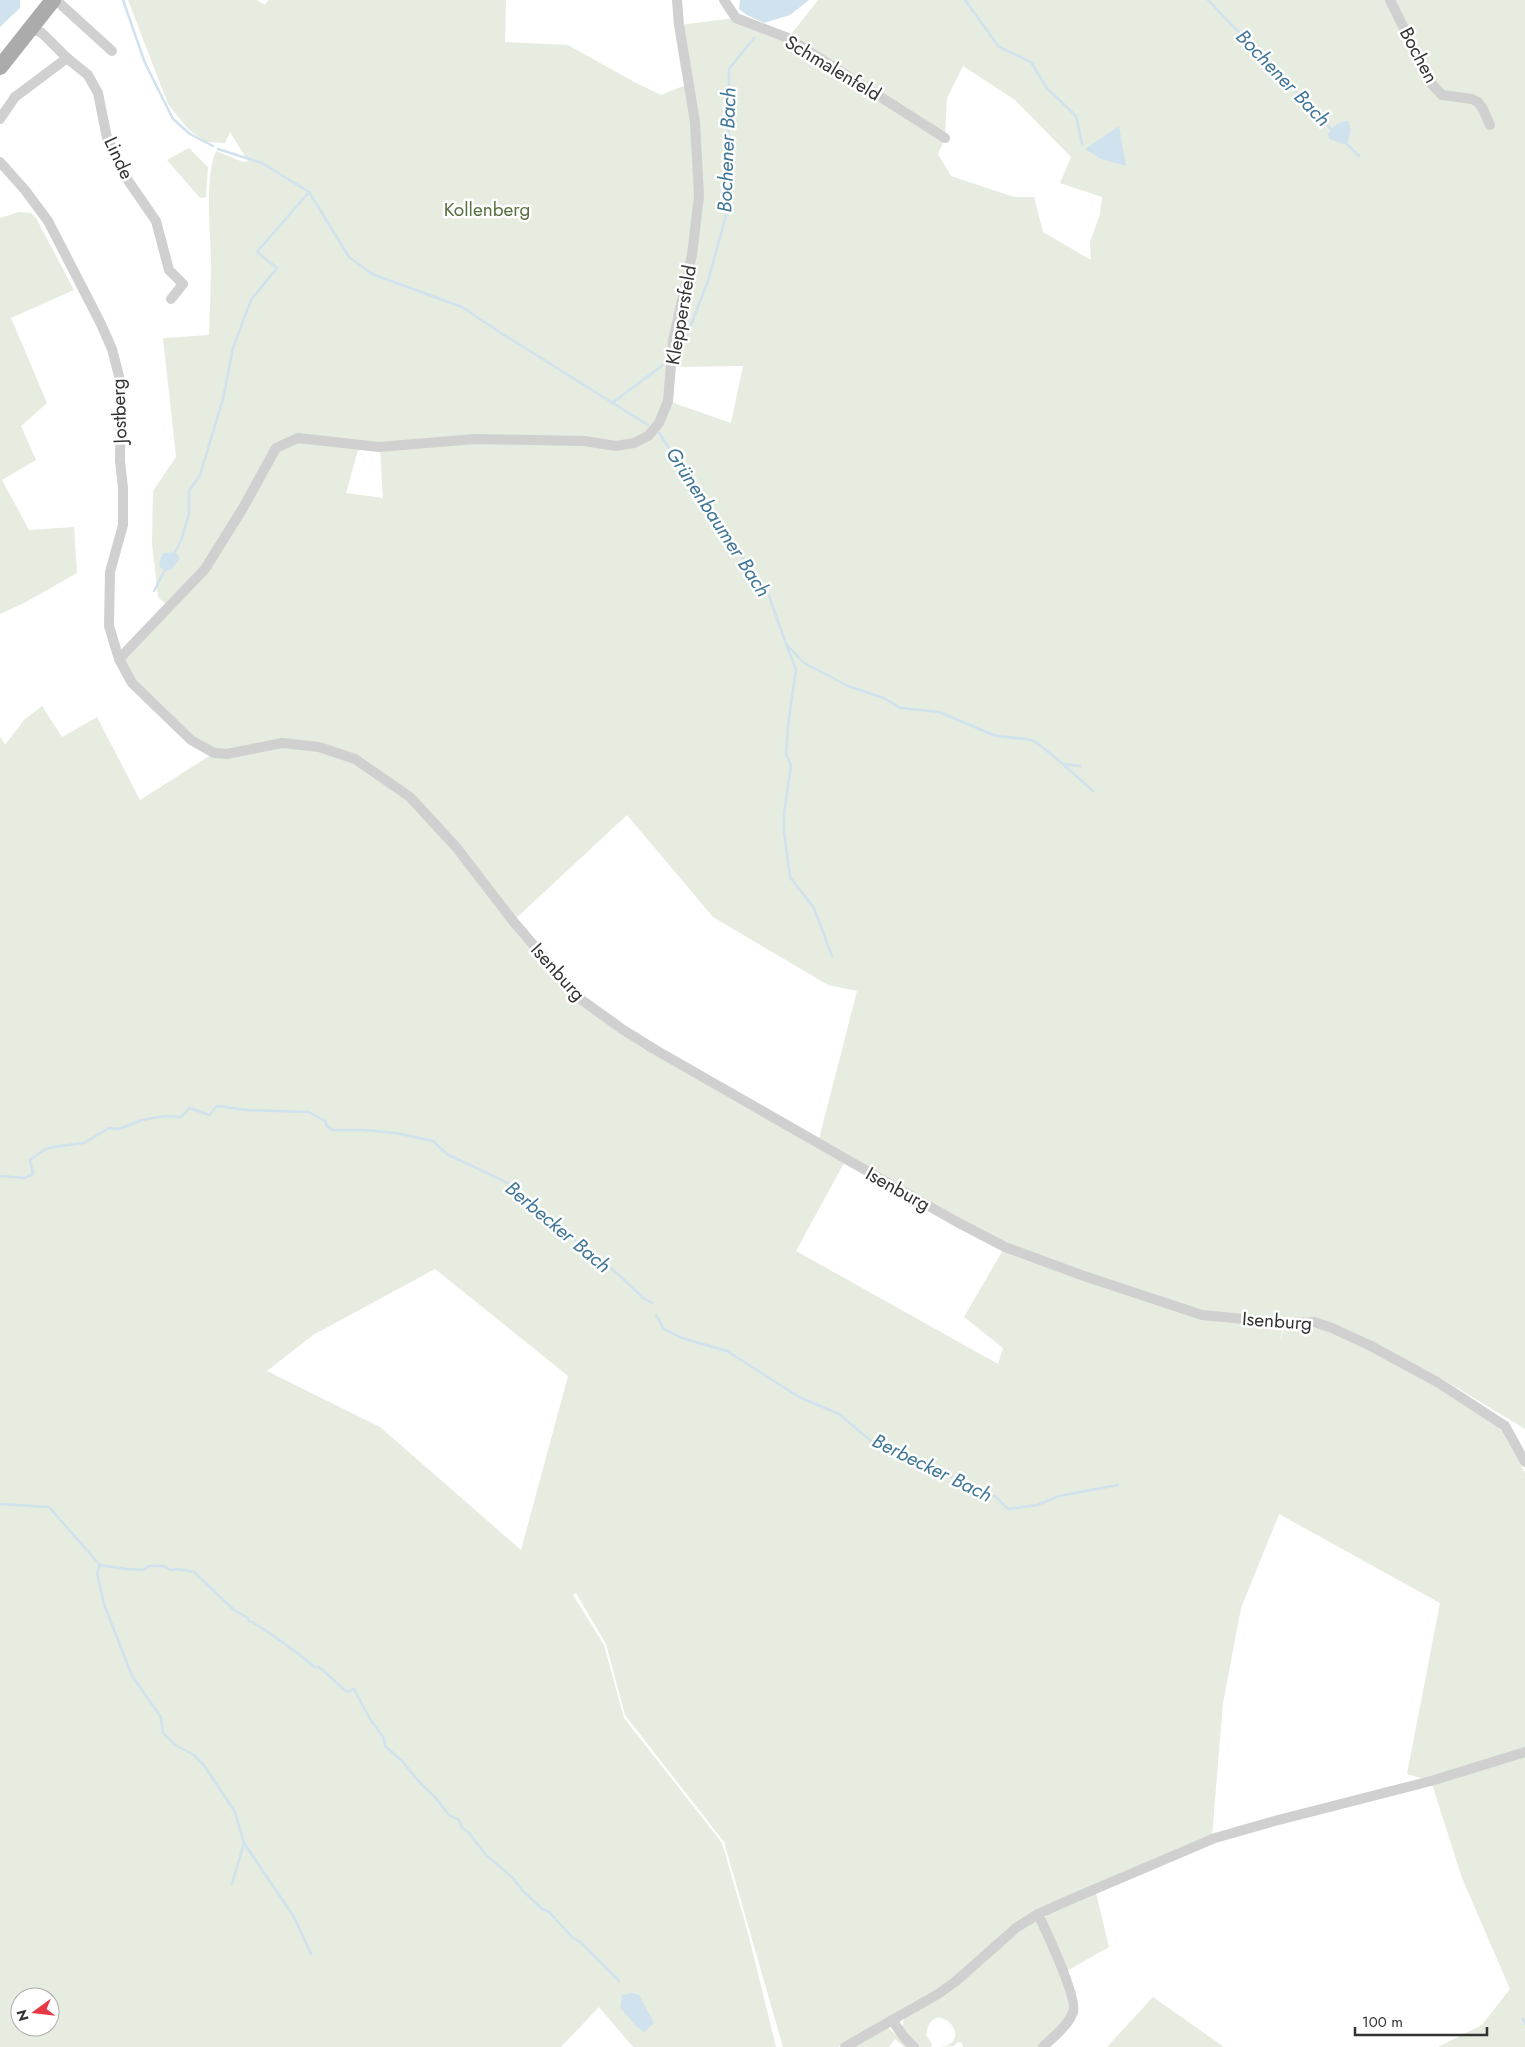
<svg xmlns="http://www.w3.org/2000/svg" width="1525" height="2047" font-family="Jost,sans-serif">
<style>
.green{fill:#e6ecdf;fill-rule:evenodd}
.water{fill:#cfe2ee}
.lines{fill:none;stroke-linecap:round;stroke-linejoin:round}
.stream{stroke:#cfe2ee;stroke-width:2.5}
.street{stroke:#d0d0d0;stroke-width:10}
.primary{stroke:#ababab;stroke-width:16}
.labels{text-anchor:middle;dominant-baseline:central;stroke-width:5;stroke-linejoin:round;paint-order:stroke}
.street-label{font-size:19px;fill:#333;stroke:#fff}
.park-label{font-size:19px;fill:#56703f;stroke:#fff}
.water-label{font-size:20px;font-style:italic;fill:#3f7597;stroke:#fff}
</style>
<rect width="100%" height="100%" fill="#fff"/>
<g class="green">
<path d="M 128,0 L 257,0 L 265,5 L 268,0 L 506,0 L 505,42 L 568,45 L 636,83 L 661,95 L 688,84 L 679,25 L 736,18 L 788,38 L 818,0 L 1525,0 L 1525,1429 L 1441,1378 L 1333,1324 L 1313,1317 L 1284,1319 L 1285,1323 L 1279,1343 L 1285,1327 L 1312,1327 L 1330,1331 L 1370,1350 L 1487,1416 L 1502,1431 L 1525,1473 L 1525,1752 L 1431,1781 L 1407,1774 L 1440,1603 L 1279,1514 L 1241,1608 L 1223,1703 L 1212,1836 L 1039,1910 L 937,1991 L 838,2047 L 783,2047 L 724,1842 L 625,1715 L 606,1644 L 576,1593 L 573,1595 L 604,1645 L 624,1718 L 722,1843 L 748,1933 L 776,2047 L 633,2047 L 599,2007 L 561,2047 L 0,2047 L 0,736 L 5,745 L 24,720 L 42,706 L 62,737 L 97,717 L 140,800 L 214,753 L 191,740 L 132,683 L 119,659 L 169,607 L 158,597 L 152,543 L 153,491 L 176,457 L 163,338 L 209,335 C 210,310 211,284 211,258 C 210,230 205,175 216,151 L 243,162 L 248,161 L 230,132 L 225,143 L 206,142 L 188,129 L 168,104 ZM 963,66 L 1015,100 L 1071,157 L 1060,183 L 1102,197 L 1100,214 L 1090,242 L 1091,260 L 1043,232 L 1034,197 L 1014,197 L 951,176 L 938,154 L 945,138 L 947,98 ZM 743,366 L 731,423 L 668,401 L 672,367 ZM 358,450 L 380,450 L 383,498 L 346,493 ZM 627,815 L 713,917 L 828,985 L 857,991 L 818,1143 L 579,998 L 513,921 ZM 844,1163 L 1007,1243 L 964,1317 L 1003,1348 L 998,1364 L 796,1251 ZM 435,1269 L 568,1376 L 521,1550 L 380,1427 L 267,1371 L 313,1335 ZM 20,1997 L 50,1997 L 50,2027 L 20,2027 Z"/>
<path d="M 189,148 L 208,167 L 206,197 L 200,198 L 167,160 Z"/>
<path d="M 19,212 L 31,213 L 36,218 L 74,290 L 11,318 L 47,403 L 21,426 L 36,460 L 2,480 L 29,530 L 74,527 L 77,573 L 24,603 L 0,614 L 0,218 Z"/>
<path d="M 1525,1754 L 1525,2047 L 1438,2047 L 1482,2025 L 1510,1989 L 1462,1878 L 1432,1784 Z"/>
<path d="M 1096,1893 L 1109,1947 L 1065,1972 L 1045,1919 L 1047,1914 Z"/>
<path d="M 1034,1921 L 1037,1922 L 1067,1988 L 1069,2014 L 1040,2047 L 963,2047 L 962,2043 L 958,2042 L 954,2046 L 941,2047 C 978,2040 932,1993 926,2035 L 932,2044 L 931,2047 L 918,2047 L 902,2028 L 904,2019 Z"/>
<path d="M 1153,1997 L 1224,2047 L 1107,2047 Z"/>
<path d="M 888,2028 L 911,2047 L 904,2047 L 895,2039 L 889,2047 L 852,2047 L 884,2029 Z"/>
</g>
<g class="water">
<path d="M 0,0 L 20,0 L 20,8 L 0,27 Z"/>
<path d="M 740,0 L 809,0 L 790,15 L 764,23 L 747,15 L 739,9 Z"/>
<path d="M 1348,121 L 1351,130 L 1347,145 L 1329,139 L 1328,134 C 1334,125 1339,122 1348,121 Z"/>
<path d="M 1119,126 L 1126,166 L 1101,159 L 1085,149 Z"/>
<path d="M 175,552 L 180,558 L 171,570 L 165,571 L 159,566 L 161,557 L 164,553 Z"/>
<path d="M 632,1993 L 639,1995 L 654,2023 L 644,2032 L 636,2026 L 620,2007 L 622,1995 Z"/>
</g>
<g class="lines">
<g class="stream">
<path d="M 123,0 L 145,63 L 173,119 L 190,134 L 213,146"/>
<path d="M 965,0 L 999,47 L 1031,62 L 1046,87 L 1076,116 L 1082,144"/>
<path d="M 1208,0 L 1333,131"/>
<path d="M 1346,143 L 1359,156"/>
<path d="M 218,149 L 262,163 L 309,192 L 349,257 L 372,274 L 462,307 L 501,333 L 648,425"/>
<path d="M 680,353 L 708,281 L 728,208 L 729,69 L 754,38"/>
<path d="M 612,403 L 663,365"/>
<path d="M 659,433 L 769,596 L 786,644 L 804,663 L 848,686 L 884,698 L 900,708 L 939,712 L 996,736 L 1027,739 L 1036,742 L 1063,764 L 1080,766"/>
<path d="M 174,554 L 181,541 L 189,514 L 189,491 L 200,475 L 223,399 L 233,348 L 251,300 L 277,268 L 257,252 L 309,192"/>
<path d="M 154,591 L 166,568"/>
<path d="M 787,646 L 796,670 L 788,725 L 786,755 L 791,765 L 784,813 L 784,832 L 790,877 L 814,908 L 832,956"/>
<path d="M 1064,765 L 1093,791"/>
<path d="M 0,1176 L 24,1178 L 33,1174 L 30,1160 L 44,1150 L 53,1147 L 84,1143 L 109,1128 L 119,1129 L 142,1120 L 165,1116 L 181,1117 L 190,1108 L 209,1115 L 217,1106 L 247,1110 L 309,1112 L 325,1121 L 327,1126 L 332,1130 L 364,1130 L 396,1133 L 433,1141 L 447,1154 L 512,1185 L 551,1221 L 618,1274 L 643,1298 L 652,1303"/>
<path d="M 656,1315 L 664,1329 L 682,1338 L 727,1351 L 799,1397 L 839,1414 L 871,1441 L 996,1497 L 1008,1509 L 1037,1505 L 1059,1496 L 1118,1485"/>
<path d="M 0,1504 L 49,1507 L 100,1565 L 97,1574 L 104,1604 L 132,1676 L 161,1717 L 163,1733 L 175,1745 L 194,1755 L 203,1764 L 235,1812 L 244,1843 L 294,1917 L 311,1954"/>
<path d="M 100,1565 L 126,1569 L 143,1570 L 149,1566 L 164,1566 L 171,1570 L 179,1569 L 194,1572 L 234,1610 L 248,1618 L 249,1621 C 256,1622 306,1659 314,1667 L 319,1667 L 347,1692 L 354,1689 L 370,1719 L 384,1738 L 385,1746 L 402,1761 L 422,1785 L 435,1797 L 449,1815 L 459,1820 L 462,1828 L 469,1833 L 486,1855 L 513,1878 L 522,1890 L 542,1909 L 549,1912 L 573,1938 L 580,1942 L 619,1981"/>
<path d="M 232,1884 L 244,1843"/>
<path d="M 1523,2019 L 1525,2024"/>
</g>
<g class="street">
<path d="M 56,0 L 112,51"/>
<path d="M 724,0 L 736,18 L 788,38 L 945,138"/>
<path d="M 1390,0 L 1431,83 L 1442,95 L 1472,99 L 1478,102 L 1483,109 L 1490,125"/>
<path d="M 32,29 L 42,33 L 67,58 L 88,75 L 98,93 L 107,138 L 127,179 L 156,221 L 169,270 L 183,284 L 171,299"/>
<path d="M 0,119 L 15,97 L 67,58"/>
<path d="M 0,162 L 25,190 L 48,221 L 101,324 L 112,349 L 119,376 L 121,394 L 120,461 L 123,488 L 123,525 L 110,572 L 109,626 L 119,659 L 132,683 L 191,740 L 214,753 L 227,754 L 282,743 L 319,747 L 355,759 L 410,797 L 456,847 L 513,921 L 579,998 L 622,1029 L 654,1049 L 846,1159 L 957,1222 L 1005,1247 L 1084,1276 L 1202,1315 L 1285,1323 L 1314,1322 L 1332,1328 L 1371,1346 L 1439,1383 L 1505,1426 L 1525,1462"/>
<path d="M 119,659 L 205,569 L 243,508 L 276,448 L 298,438 L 379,447 L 475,439 L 584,441 L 616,446 L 634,443 L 648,436 L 659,423 L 668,401 L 673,341 L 692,255 L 699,196 L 695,122 L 679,25 L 677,0"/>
<path d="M 1038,1914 C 1046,1931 1078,1998 1073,2012 C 1068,2026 1053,2037 1043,2047"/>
<path d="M 892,2020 L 904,2037 L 914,2047"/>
<path d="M 845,2047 L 938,1994 L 955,1982 L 1016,1928 L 1038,1914 L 1067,1901 L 1215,1838 L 1271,1822 L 1431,1781 L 1525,1752"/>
</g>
<path class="primary" d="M 0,67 L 53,0"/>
</g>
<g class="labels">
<g class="street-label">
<text transform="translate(1419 55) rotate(62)">Bochen</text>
<text transform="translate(833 68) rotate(31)">Schmalenfeld</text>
<text transform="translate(119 158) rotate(65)">Linde</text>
<text transform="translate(681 315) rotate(-80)">Kleppersfeld</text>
<text transform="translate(119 411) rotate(-92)">Jostberg</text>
<text transform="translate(558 972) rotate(48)">Isenburg</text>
<text transform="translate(898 1189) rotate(29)">Isenburg</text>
<text transform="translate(1277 1321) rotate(4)">Isenburg</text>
</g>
<g class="park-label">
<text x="487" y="209">Kollenberg</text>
</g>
<g class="water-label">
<text transform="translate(1283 78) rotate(46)">Bochener Bach</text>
<text transform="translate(727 150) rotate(-88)">Bochener Bach</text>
<text transform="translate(718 522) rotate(57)">Grünenbaumer Bach</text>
<text transform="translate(558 1227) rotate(40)">Berbecker Bach</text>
<text transform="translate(932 1468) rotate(26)">Berbecker Bach</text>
</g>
</g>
<g transform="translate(35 2012) rotate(255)"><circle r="24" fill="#ffffff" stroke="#adadad"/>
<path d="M0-4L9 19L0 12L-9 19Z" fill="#e63946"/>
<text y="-8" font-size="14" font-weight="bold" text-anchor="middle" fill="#333333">N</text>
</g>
<path d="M1355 2027v8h132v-8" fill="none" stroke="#333333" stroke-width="2.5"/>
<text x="1362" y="2027" font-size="15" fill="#333333" stroke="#ffffff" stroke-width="4" paint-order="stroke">100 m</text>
</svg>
